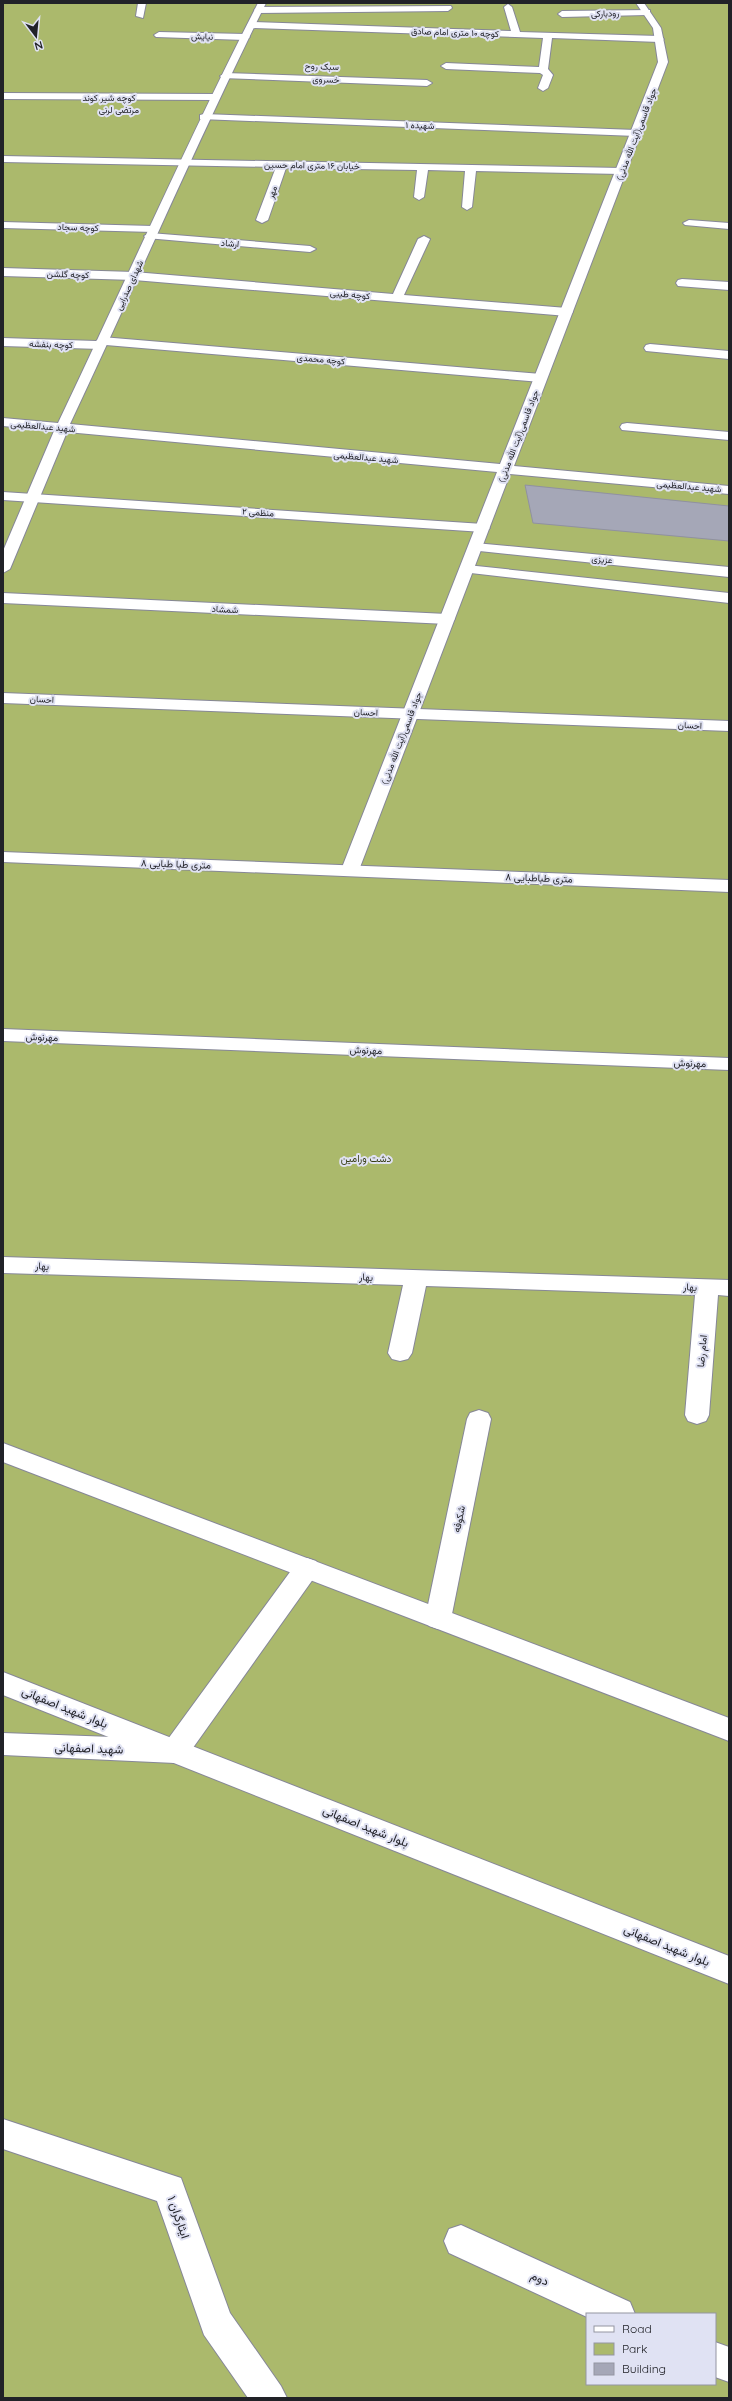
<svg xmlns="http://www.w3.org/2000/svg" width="732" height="2401" font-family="Quicksand,Vazirmatn,sans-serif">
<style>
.green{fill:#abb96c;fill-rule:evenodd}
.building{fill:#a5a7b7;stroke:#9091a1}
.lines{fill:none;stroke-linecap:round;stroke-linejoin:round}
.service-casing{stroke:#868797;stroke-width:2}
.minor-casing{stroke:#868797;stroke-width:2}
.tertiary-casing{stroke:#868797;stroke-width:2}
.service{fill:#fff;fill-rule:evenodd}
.minor{fill:#fff;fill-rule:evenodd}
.tertiary{fill:#fff;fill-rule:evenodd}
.labels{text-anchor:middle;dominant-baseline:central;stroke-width:4;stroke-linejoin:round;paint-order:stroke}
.far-street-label{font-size:9px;fill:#212228;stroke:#e0e2f3}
.street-label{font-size:10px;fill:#212228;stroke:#e0e2f3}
.park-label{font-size:10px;fill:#373e14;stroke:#e0e2f3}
.near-street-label{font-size:12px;fill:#212228;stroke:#e0e2f3}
</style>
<rect width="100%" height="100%" fill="#e0e2f3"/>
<path class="green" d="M 3,3 L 729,3 L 729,2398 L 3,2398 ZM 587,2314 L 715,2314 L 715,2384 L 587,2384 Z"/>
<path class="building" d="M 525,485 L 729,506 L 729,541 L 533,523 Z"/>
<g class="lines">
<g class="service-casing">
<path id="service" d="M 475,543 L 729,567 L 729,577 L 470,550 L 468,547 Z"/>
</g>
<g class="minor-casing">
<g id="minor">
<path d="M 138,3 L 146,3 L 143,18 L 136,16 Z"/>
<path d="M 508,4 L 512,7 L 520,32 L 659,36 L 664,39 L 659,42 L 552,38 L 548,69 L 553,75 L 548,88 L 543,91 L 538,88 L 543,75 L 540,73 L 446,69 L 441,66 L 446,63 L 539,67 L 543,38 L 251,28 L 247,25 L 251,22 L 511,31 L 504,7 Z"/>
<path d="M 451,6 L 452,8 L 448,11 L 258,13 L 254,10 L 258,7 Z"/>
<path d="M 650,10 L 650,14 L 647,15 L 562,17 L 558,14 L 562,11 Z"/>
<path d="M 159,32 L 245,34 L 250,37 L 245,40 L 156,37 L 154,35 Z"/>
<path d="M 225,73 L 427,80 L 432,83 L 427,86 L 222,78 L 220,76 Z"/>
<path d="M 3,93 L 214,94 L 219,97 L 214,100 L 3,99 Z"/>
<path d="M 204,114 L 636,130 L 641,133 L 636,136 L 200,119 L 200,115 Z"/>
<path d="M 3,156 L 621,168 L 626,171 L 621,174 L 476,171 L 472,207 L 467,210 L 462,207 L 465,171 L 428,170 L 424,197 L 419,200 L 414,197 L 417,170 L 286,168 L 268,220 L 262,223 L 256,220 L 276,167 L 3,162 Z"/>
<path d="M 689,220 L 729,223 L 729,229 L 685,225 L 683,223 Z"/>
<path d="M 3,222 L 153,226 L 159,229 L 153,232 L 3,228 Z"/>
<path d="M 150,233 L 310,246 L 316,249 L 310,252 L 146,238 L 144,236 Z"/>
<path d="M 424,236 L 430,239 L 404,295 L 567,308 L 573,312 L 567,316 L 134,280 L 3,276 L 3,268 L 134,272 L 393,294 L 418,239 Z"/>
<path d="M 682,279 L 729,282 L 729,290 L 678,286 L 676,283 L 678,280 Z"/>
<path d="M 102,337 L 541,374 L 547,378 L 541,382 L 106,345 L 100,349 L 3,346 L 3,338 L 96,341 Z"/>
<path d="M 650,344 L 729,351 L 729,359 L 646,351 L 644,348 L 646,345 Z"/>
<path d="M 627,423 L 729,432 L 729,440 L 622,430 L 620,427 L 622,424 Z"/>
<path d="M 3,492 L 483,524 L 490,528 L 483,532 L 3,500 Z"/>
<path d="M 467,565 L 729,593 L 729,603 L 462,572 L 460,569 L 462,566 Z"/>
<path d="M 3,593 L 447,614 L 455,619 L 447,624 L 3,603 Z"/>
<path d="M 3,693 L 729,721 L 729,731 L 3,703 Z"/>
<path d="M 3,852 L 729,880 L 729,892 L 3,862 Z"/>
<path d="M 3,1029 L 729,1058 L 729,1070 L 3,1041 Z"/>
<path d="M 3,1257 L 729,1280 L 729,1296 L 718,1295 L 709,1415 L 706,1421 L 697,1424 L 688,1421 L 685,1415 L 695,1295 L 426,1286 L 412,1353 L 408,1359 L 400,1361 L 392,1359 L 388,1353 L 403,1285 L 3,1273 Z"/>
<path d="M 479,1410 L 488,1413 L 491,1419 L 451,1619 L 447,1626 L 438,1629 L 429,1626 L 425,1619 L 467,1419 L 470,1413 Z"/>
<path d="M 307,1558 L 316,1561 L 320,1568 L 316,1575 L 185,1759 L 175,1763 L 3,1755 L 3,1733 L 168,1739 L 298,1561 Z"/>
<path d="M 3,2119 L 181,2178 L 230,2313 L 281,2386 L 287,2398 L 248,2398 L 204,2335 L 157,2201 L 3,2149 Z"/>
<path d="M 461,2225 L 630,2302 L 635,2314 L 587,2314 L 587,2317 L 449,2253 L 444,2241 L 449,2229 Z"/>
<path d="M 715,2342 L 729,2347 L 729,2382 L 715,2377 Z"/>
</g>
</g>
<g class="tertiary-casing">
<g id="tertiary">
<path d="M 258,3 L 266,3 C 197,142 136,284 70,424 L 500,464 L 658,62 L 653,28 L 636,3 L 644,3 L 661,28 L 668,62 L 514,466 L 729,486 L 729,494 L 510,474 L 359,870 L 356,874 L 344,874 L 341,870 L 497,472 L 67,432 L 10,569 L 3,573 L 3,551 L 54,431 L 3,426 L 3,418 L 58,423 C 125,283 187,141 258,3 Z"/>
<path d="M 3,1443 L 729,1718 L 729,1741 L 3,1462 Z"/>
<path d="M 3,1672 L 729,1956 L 729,1984 L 3,1695 Z"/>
</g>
</g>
<use href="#service" class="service"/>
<use href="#minor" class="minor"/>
<use href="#tertiary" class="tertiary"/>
</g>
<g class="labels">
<g class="far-street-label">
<text transform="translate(605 13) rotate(-1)">رودبارکی</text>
<text transform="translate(455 32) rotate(2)">کوچه ۱۰ متری امام صادق</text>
<text transform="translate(202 36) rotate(1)">نیایش</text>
<text transform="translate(322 66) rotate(2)">سبک روح</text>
<text transform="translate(326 79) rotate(2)">خسروی</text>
<text x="109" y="97">کوچه شیر کوند</text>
<text x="119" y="109">مرتضی لرنی</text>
<text transform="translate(420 125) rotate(2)">شهیده ۱</text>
<text transform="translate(636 134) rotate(-69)">جواد قاسمی(آیت الله مدنی)</text>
<text transform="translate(312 165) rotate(1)">خیابان ۱۶ متری امام حسین</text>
<text transform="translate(272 192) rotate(-71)">مهر</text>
<text transform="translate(78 227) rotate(2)">کوچه سجاد</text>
<text transform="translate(230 243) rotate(5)">ارشاد</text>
<text transform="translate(68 274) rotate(2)">کوچه گلشن</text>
<text transform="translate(129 285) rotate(-65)">شهدای صدرایی</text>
<text transform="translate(350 294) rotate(5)">کوچه طیبی</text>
<text transform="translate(51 344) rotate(2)">کوچه بنفشه</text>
<text transform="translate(321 359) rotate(5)">کوچه محمدی</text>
<text transform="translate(43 426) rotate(5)">شهید عبدالعظیمی</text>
<text transform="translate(518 436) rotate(-69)">جواد قاسمی(آیت الله مدنی)</text>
<text transform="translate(366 457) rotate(5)">شهید عبدالعظیمی</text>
<text transform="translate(689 486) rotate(5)">شهید عبدالعظیمی</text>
<text transform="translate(258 512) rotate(4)">منظمی ۲</text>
<text transform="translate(602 559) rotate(6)">عزیزی</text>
<text transform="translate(225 609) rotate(3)">شمشاد</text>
<text transform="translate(42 699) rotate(2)">احسان</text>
<text transform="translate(366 712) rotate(2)">احسان</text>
<text transform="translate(690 725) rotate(2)">احسان</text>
<text transform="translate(401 738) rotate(-69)">جواد قاسمی(آیت الله مدنی)</text>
</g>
<g class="street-label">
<text transform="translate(176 864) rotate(2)">۸ متری طبا طبایی</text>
<text transform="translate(539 878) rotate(2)">۸ متری طباطبایی</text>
<text transform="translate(42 1037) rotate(2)">مهرنوش</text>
<text transform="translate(366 1050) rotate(2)">مهرنوش</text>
<text transform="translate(690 1063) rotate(2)">مهرنوش</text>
<text transform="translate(42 1266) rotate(2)">بهار</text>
<text transform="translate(366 1277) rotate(2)">بهار</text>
<text transform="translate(690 1287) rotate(2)">بهار</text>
<text transform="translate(702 1351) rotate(-85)">امام رضا</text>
<text transform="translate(459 1519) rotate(-78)">شکوفه</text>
</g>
<g class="park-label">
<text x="366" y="1158">دشت ورامین</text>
</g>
<g class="near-street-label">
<text transform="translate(65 1707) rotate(22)">بلوار شهید اصفهانی</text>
<text transform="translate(89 1748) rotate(2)">شهید اصفهانی</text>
<text transform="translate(366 1826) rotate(22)">بلوار شهید اصفهانی</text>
<text transform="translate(667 1945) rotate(22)">بلوار شهید اصفهانی</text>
<text transform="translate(179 2217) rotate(71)">ایثارگران ۱</text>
<text transform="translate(540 2278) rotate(25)">دوم</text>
</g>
</g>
<rect width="732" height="2401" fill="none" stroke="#212228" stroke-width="8"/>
<rect x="586" y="2313" width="130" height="72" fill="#e0e2f3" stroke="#9495a2"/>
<rect x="594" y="2326" width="20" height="6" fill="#ffffff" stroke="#9495a2"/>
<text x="622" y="2333" font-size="12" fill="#212228">Road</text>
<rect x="594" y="2343" width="20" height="12" fill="#abb96c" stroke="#9495a2"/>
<text x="622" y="2353" font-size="12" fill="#212228">Park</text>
<rect x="594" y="2363" width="20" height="12" fill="#a5a7b7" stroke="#9495a2"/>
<text x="622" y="2373" font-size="12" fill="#212228">Building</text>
<g transform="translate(36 36) rotate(164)" stroke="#e0e2f3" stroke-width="3" paint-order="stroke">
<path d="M0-3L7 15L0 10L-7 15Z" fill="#212228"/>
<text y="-6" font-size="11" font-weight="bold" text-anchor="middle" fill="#212228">N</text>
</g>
</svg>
